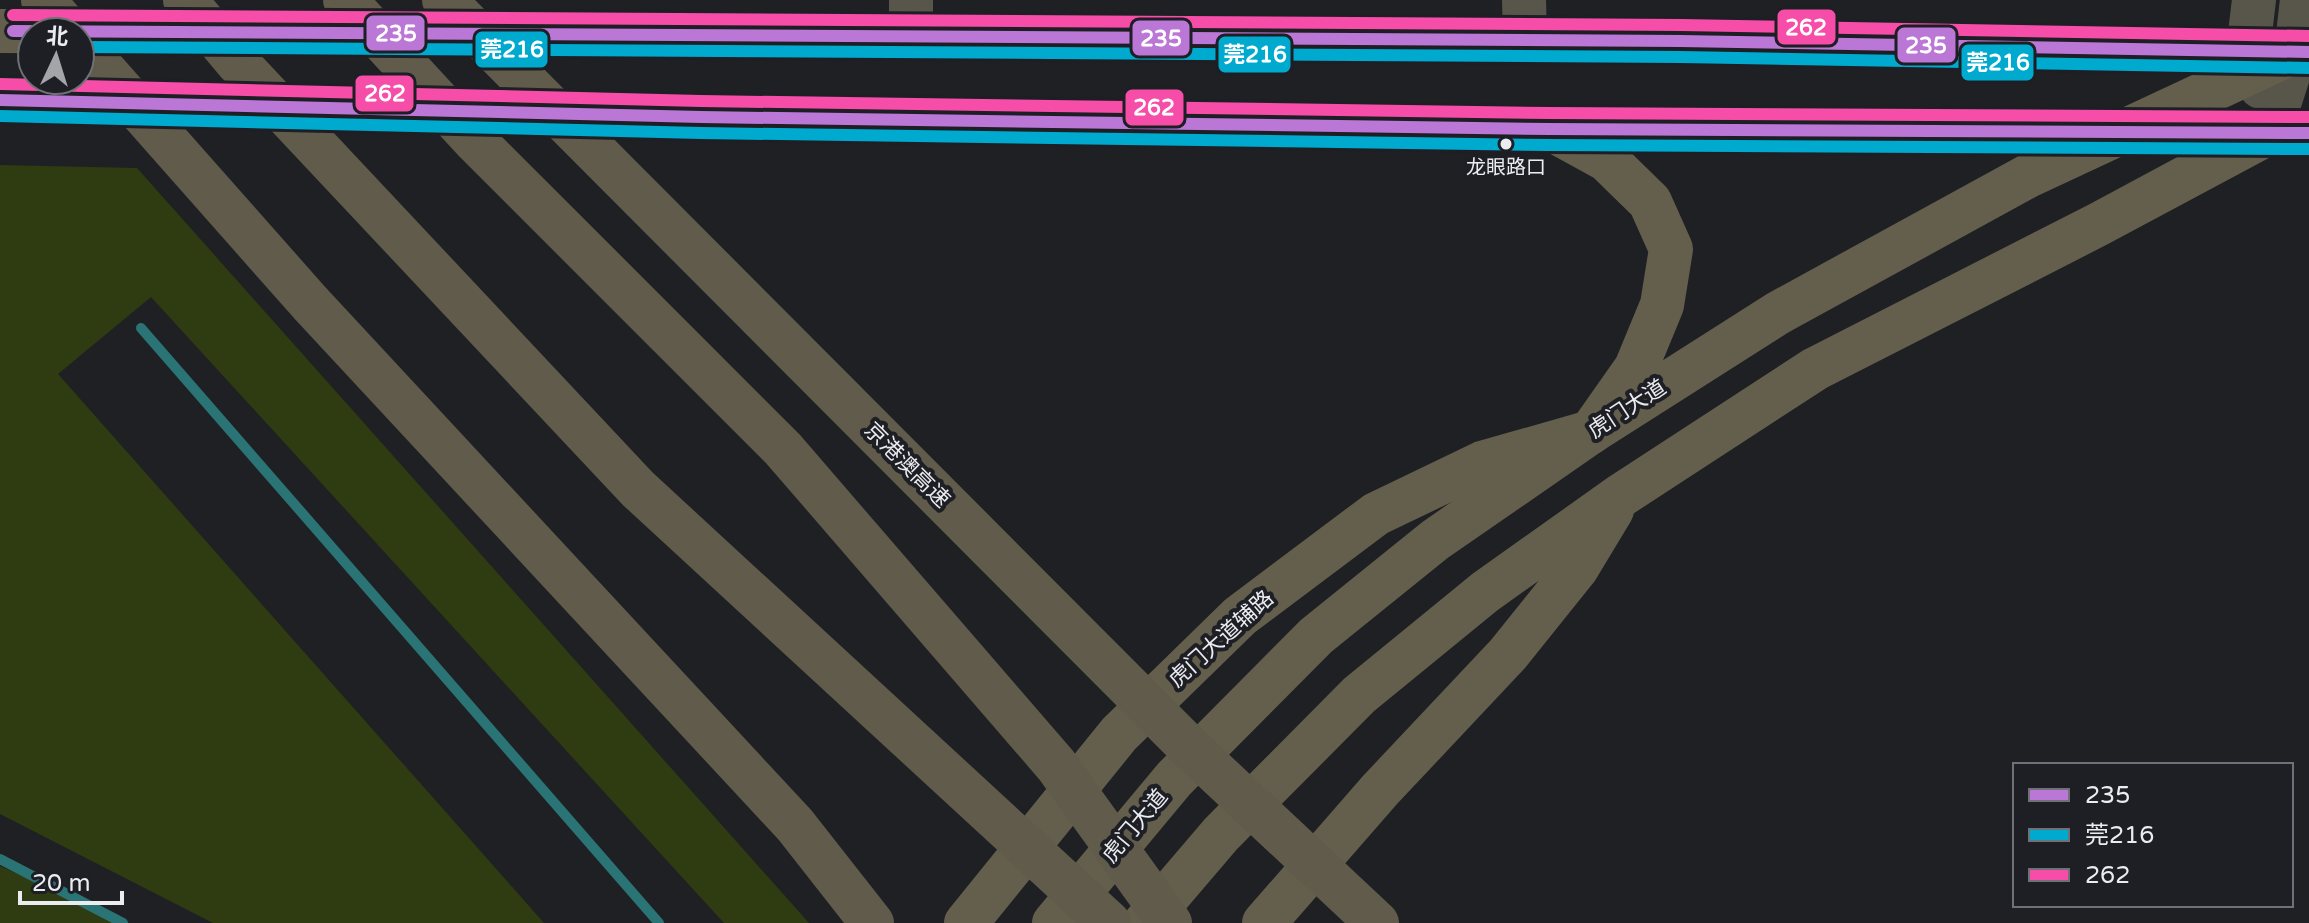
<svg xmlns="http://www.w3.org/2000/svg" width="2309" height="923" font-family="'Varela Round','Noto Sans SC',sans-serif">
<style>
.green{fill:#2f3c12}
.lines{fill:none;stroke-linecap:round;stroke-linejoin:round}
.stream{stroke:#2b7476;stroke-width:10}
.minor{stroke:#58554b;stroke-width:44}
.major{stroke:#645f4d;stroke-width:44}
.highway{stroke:#605b4a;stroke-width:44}
.bus-1-casing{stroke:#1d1f25;stroke-width:18}
.bus-2-casing{stroke:#1d1f25;stroke-width:18}
.bus-3-casing{stroke:#1d1f25;stroke-width:18}
.bus-1{stroke:#ba77d6;stroke-width:12}
.bus-2{stroke:#00a9ce;stroke-width:12}
.bus-3{stroke:#f54da8;stroke-width:12}
.bus-dot{fill:#ebecf0;stroke:#1d1f25;stroke-width:3}
.labels{text-anchor:middle;dominant-baseline:central;stroke-width:8;stroke-linejoin:round;paint-order:stroke}
.bus-label{font-size:20px;fill:#ebecf0;stroke:#1d1f25}
.street-label{font-size:22px;fill:#ebecf0;stroke:#1d1f25}
.line-badge{stroke:#1d1f25;stroke-width:3}
.badge-label{font-size:22px;text-anchor:middle;font-weight:bold;fill:#fff}
</style>
<rect width="100%" height="100%" fill="#1f2023"/>
<g class="green">
<path d="M 0,165 L 137,168 L 809,923 L 724,923 L 151,297 L 58,374 L 544,923 L 213,923 L 0,814 Z"/>
<path d="M 0,866 L 129,923 L 0,923 Z"/>
</g>
<g class="lines">
<g class="stream">
<path d="M 141,328 L 659,923"/>
<path d="M 0,859 L 123,923"/>
</g>
<g class="minor">
<path d="M 911,0 L 911,36"/>
<path d="M 1524,0 L 1525,40"/>
<path d="M 2254,0 L 2248,50 L 2257,69 L 2261,87"/>
<path d="M 2270,132 L 2296,51 L 2302,0"/>
</g>
<g class="major">
<path d="M 0,31 L 1681,41 L 2309,52"/>
<path d="M 0,100 L 701,117 L 1550,129 L 2309,133"/>
<path d="M 966,923 L 1119,734 L 1240,616 L 1376,514 L 1482,463 L 1591,432 L 1636,368 L 1662,305 L 1671,249 L 1650,202 L 1607,160 L 1556,132"/>
<path d="M 1054,923 L 1174,779 L 1316,636 L 1435,540 L 1591,432 L 1778,313 L 2028,176 L 2285,56"/>
<path d="M 1145,923 L 1221,834 L 1359,695 L 1485,592 L 1620,496 L 1815,369 L 2099,224 L 2265,135"/>
<path d="M 1264,923 L 1380,790 L 1508,654 L 1577,568 L 1612,510"/>
</g>
<g class="highway">
<path d="M 43,0 L 71,32"/>
<path d="M 185,0 L 238,63 L 638,489 L 1109,923"/>
<path d="M 345,0 L 476,142 L 783,449 L 1056,765 L 1170,923"/>
<path d="M 444,0 L 1192,750 L 1377,923"/>
<path d="M 80,43 L 310,303 L 795,825 L 872,923"/>
</g>
<g class="bus-1-casing">
<g id="bus-1">
<path d="M 13,31 L 1681,41 L 2309,52"/>
<path d="M 0,100 L 701,117 L 1550,129 L 2309,133"/>
</g>
</g>
<g class="bus-2-casing">
<g id="bus-2">
<path d="M 80,47 L 1681,57 L 2309,68"/>
<path d="M 0,116 L 701,133 L 1550,145 L 2309,149"/>
</g>
</g>
<g class="bus-3-casing">
<g id="bus-3">
<path d="M 13,15 L 1681,25 L 2309,36"/>
<path d="M 0,84 L 701,101 L 1550,113 L 2309,117"/>
</g>
</g>
<use href="#bus-1" class="bus-1"/>
<use href="#bus-2" class="bus-2"/>
<use href="#bus-3" class="bus-3"/>
</g>
<circle class="bus-dot" cx="1506" cy="144" r="7"/>
<g class="labels">
<g class="bus-label">
<text x="1506" y="168">龙眼路口</text>
</g>
<g class="street-label">
<text transform="translate(1627 409) rotate(-33)">虎门大道</text>
<text transform="translate(907 465) rotate(45)">京港澳高速</text>
<text transform="translate(1221 639) rotate(-42)">虎门大道辅路</text>
<text transform="translate(1135 826) rotate(-50)">虎门大道</text>
</g>
</g>
<g class="line-badge">
<rect x="1776" y="8" width="61" height="38" rx="8" fill="#f54da8"/>
<rect x="365" y="14" width="61" height="38" rx="8" fill="#ba77d6"/>
<rect x="1131" y="19" width="60" height="38" rx="8" fill="#ba77d6"/>
<rect x="1896" y="26" width="61" height="38" rx="8" fill="#ba77d6"/>
<rect x="474" y="30" width="75" height="39" rx="8" fill="#00a9ce"/>
<rect x="1217" y="35" width="75" height="39" rx="8" fill="#00a9ce"/>
<rect x="1960" y="43" width="75" height="39" rx="8" fill="#00a9ce"/>
<rect x="354" y="74" width="61" height="39" rx="8" fill="#f54da8"/>
<rect x="1124" y="88" width="61" height="39" rx="8" fill="#f54da8"/>
</g>
<g class="badge-label">
<text x="1806" y="35">262</text>
<text x="396" y="41">235</text>
<text x="1161" y="46">235</text>
<text x="1926" y="53">235</text>
<text x="512" y="57">莞216</text>
<text x="1255" y="62">莞216</text>
<text x="1998" y="70">莞216</text>
<text x="385" y="101">262</text>
<text x="1154" y="115">262</text>
</g>
<rect x="2013" y="763" width="280" height="144" fill="#1d1f25" stroke="#6f7176" stroke-width="2"/>
<rect x="2029" y="789" width="40" height="12" fill="#ba77d6" stroke="#6f7176" stroke-width="2"/>
<text x="2085" y="803" font-size="24" fill="#ebecf0">235</text>
<rect x="2029" y="829" width="40" height="12" fill="#00a9ce" stroke="#6f7176" stroke-width="2"/>
<text x="2085" y="843" font-size="24" fill="#ebecf0">莞216</text>
<rect x="2029" y="869" width="40" height="12" fill="#f54da8" stroke="#6f7176" stroke-width="2"/>
<text x="2085" y="883" font-size="24" fill="#ebecf0">262</text>
<g transform="translate(56 56) rotate(4)"><circle r="38" fill="#1d1f25" stroke="#6f7176" stroke-width="2"/>
<path d="M0-6L14 30L0 20L-14 30Z" fill="#a4a5a8"/>
<text y="-12" font-size="22" font-weight="bold" text-anchor="middle" fill="#ebecf0">北</text>
</g>
<path d="M20 891v12h102v-12" fill="none" stroke="#ebecf0" stroke-width="4"/>
<text x="32" y="891" font-size="24" fill="#ebecf0" stroke="#1d1f25" stroke-width="6" paint-order="stroke">20 m</text>
</svg>
